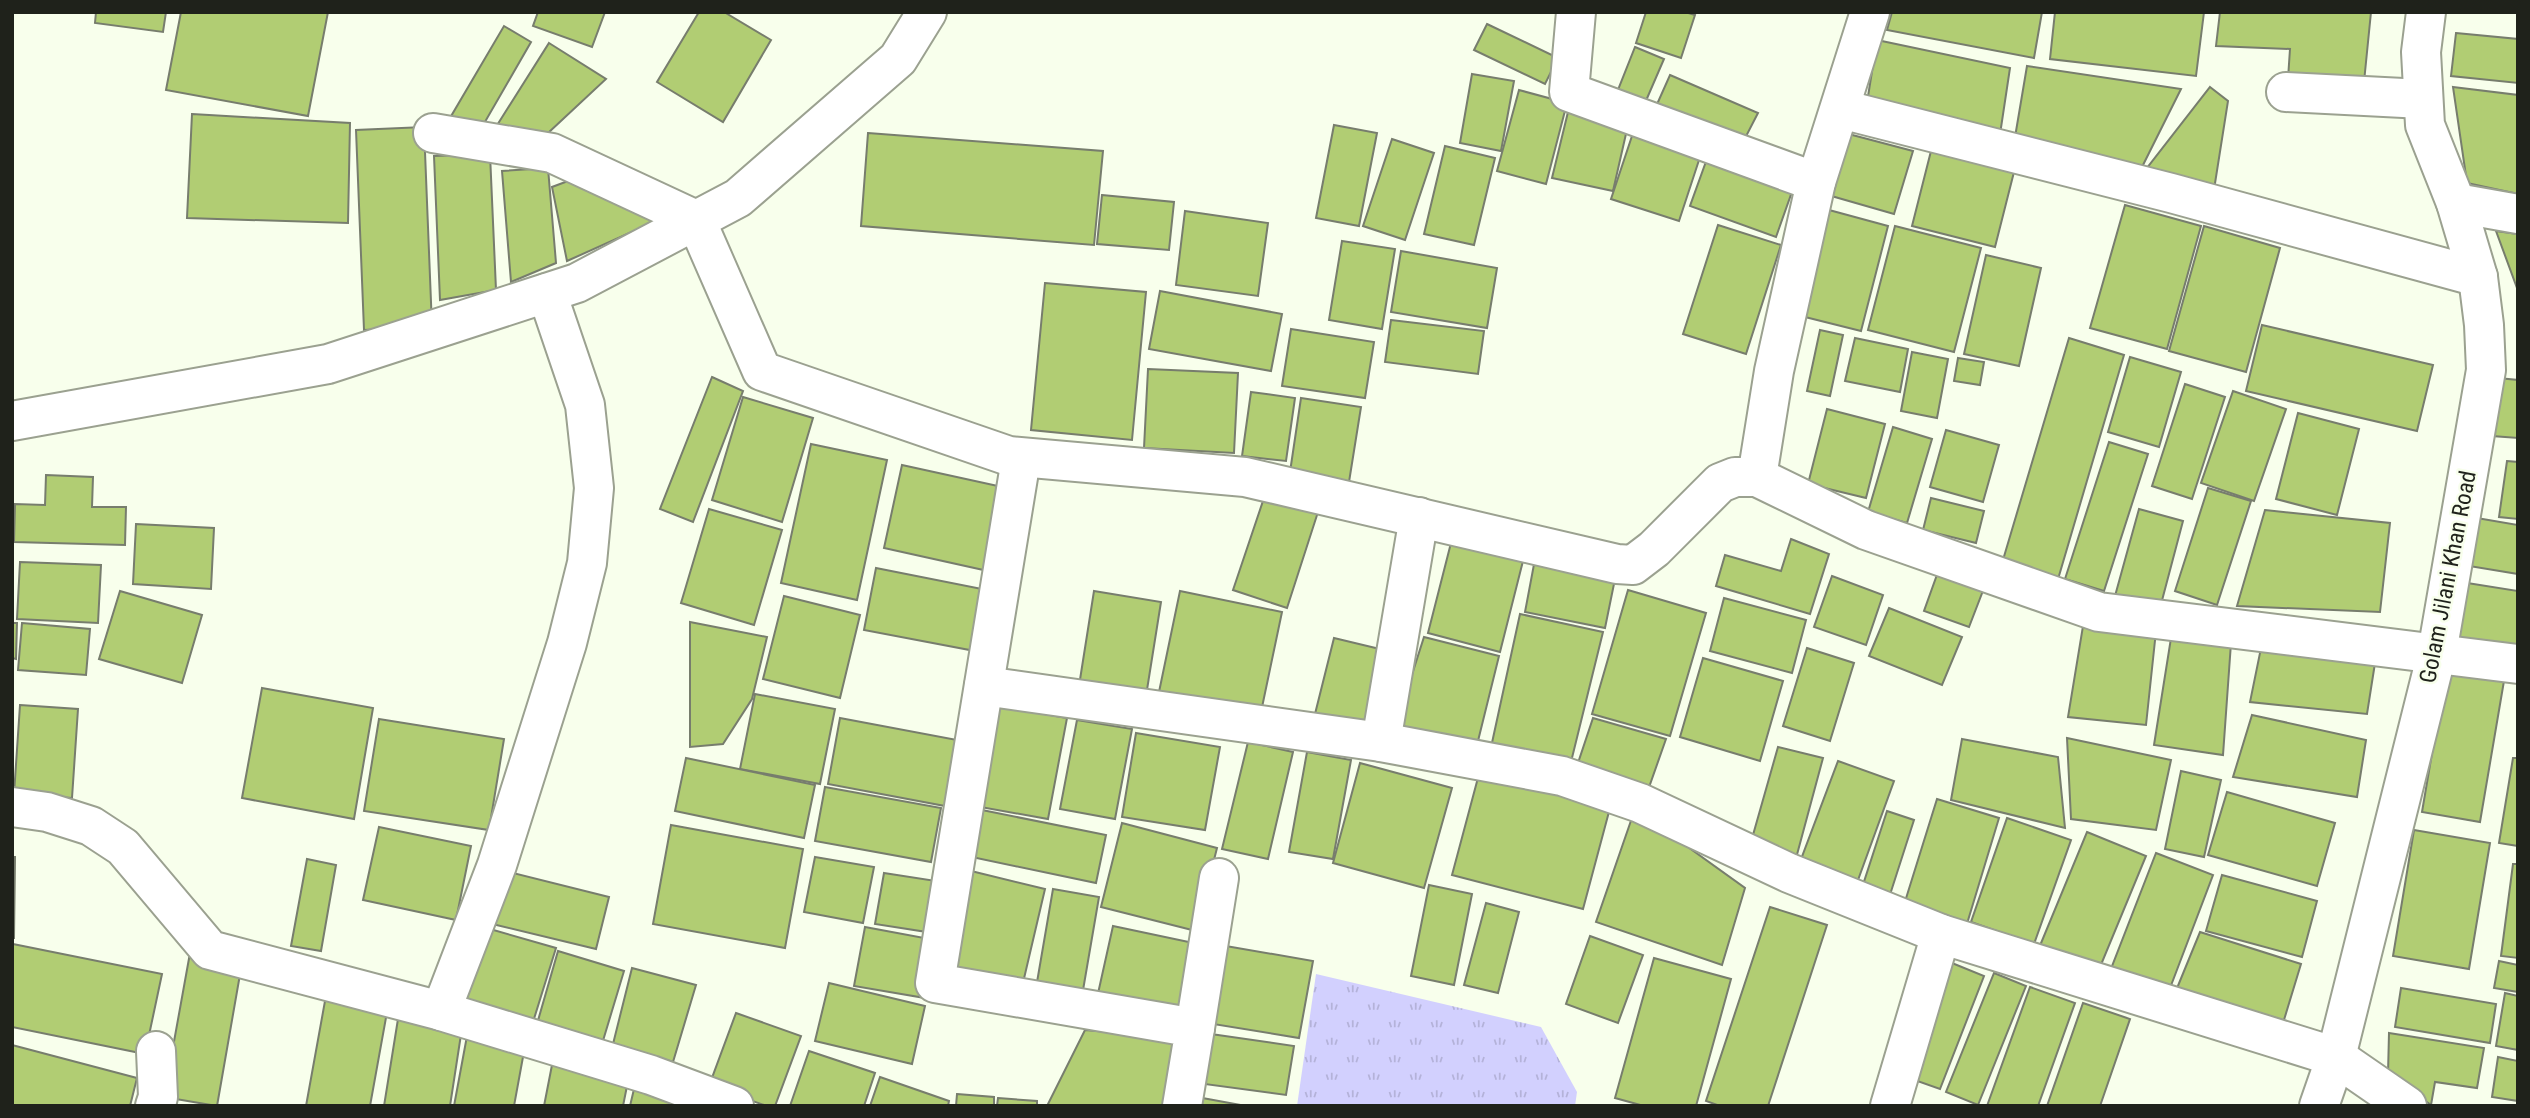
<svg xmlns="http://www.w3.org/2000/svg" width="2530" height="1118" font-family="'Roboto Condensed',sans-serif">
<style>
.park{fill:url(#park-tufts)}
.building{fill:#b1cd73;stroke:#777d6d;stroke-width:2}
.lines{fill:none;stroke-linecap:round;stroke-linejoin:round}
.street-casing{stroke:#9ba190;stroke-width:42}
.secondary-casing{stroke:#9ba190;stroke-width:42}
.street{stroke:#fff;stroke-width:38}
.secondary{stroke:#fff;stroke-width:38}
.labels{text-anchor:middle;dominant-baseline:central;stroke-width:5;stroke-linejoin:round;paint-order:stroke}
.street-label{font-size:23px;fill:#1f221b;stroke:#f8ffec}
</style>
<defs>
<pattern id="park-tufts" width="24" height="20" patternUnits="userSpaceOnUse" patternTransform="scale(1.75)"><rect width="24" height="20" fill="#d2d0fe"/><path d="M3 7l-1-3M5 7V3M7 7l1-3M15 17l-1-3M17 17v-4M19 17l1-3" fill="none" stroke="#b4b2d9"/></pattern>
</defs>
<rect width="100%" height="100%" fill="#f8ffec"/>
<path class="park" d="M 1316,974 L 1541,1027 L 1577,1092 L 1575,1106 L 1297,1106 Z"/>
<g class="building">
<path d="M 96,12 L 166,12 L 163,32 L 95,23 Z"/>
<path d="M 181,12 L 328,12 L 308,116 L 166,90 Z"/>
<path d="M 538,12 L 605,12 L 592,47 L 533,26 Z"/>
<path d="M 699,12 L 724,12 L 771,40 L 723,122 L 657,82 Z"/>
<path d="M 1646,12 L 1685,12 L 1695,15 L 1681,58 L 1636,43 Z"/>
<path d="M 1892,12 L 2042,12 L 2034,58 L 1887,30 Z"/>
<path d="M 2055,12 L 2204,12 L 2196,76 L 2050,59 Z"/>
<path d="M 2220,12 L 2371,12 L 2364,82 L 2288,79 L 2290,49 L 2216,46 Z"/>
<path d="M 1487,24 L 1558,58 L 1545,84 L 1474,50 Z"/>
<path d="M 504,26 L 531,42 L 478,134 L 450,118 Z"/>
<path d="M 2456,33 L 2518,39 L 2518,83 L 2451,76 Z"/>
<path d="M 1877,40 L 2010,68 L 1999,141 L 1866,109 Z"/>
<path d="M 549,43 L 606,79 L 533,147 L 494,130 Z"/>
<path d="M 1635,47 L 1664,59 L 1642,110 L 1614,100 Z"/>
<path d="M 2027,66 L 2181,89 L 2137,177 L 2013,149 Z"/>
<path d="M 1472,74 L 1514,81 L 1501,151 L 1460,143 Z"/>
<path d="M 1670,75 L 1758,113 L 1741,146 L 1654,111 Z"/>
<path d="M 2210,87 L 2228,101 L 2213,196 L 2140,177 Z"/>
<path d="M 2453,87 L 2518,95 L 2518,194 L 2467,183 Z"/>
<path d="M 1519,90 L 1567,103 L 1546,184 L 1497,171 Z"/>
<path d="M 1568,112 L 1628,125 L 1613,191 L 1552,178 Z"/>
<path d="M 192,114 L 350,123 L 348,223 L 187,218 Z"/>
<path d="M 1334,125 L 1377,133 L 1359,226 L 1316,218 Z"/>
<path d="M 424,127 L 432,327 L 364,330 L 356,130 Z"/>
<path d="M 1841,132 L 1913,151 L 1894,214 L 1821,193 Z"/>
<path d="M 868,133 L 1103,151 L 1094,245 L 861,226 Z"/>
<path d="M 1633,133 L 1701,154 L 1679,221 L 1611,199 Z"/>
<path d="M 1392,139 L 1434,153 L 1405,240 L 1363,226 Z"/>
<path d="M 1445,146 L 1495,158 L 1474,245 L 1424,234 Z"/>
<path d="M 1931,151 L 2014,172 L 1995,247 L 1912,226 Z"/>
<path d="M 490,154 L 496,290 L 440,300 L 434,156 Z"/>
<path d="M 1708,156 L 1794,186 L 1776,237 L 1690,206 Z"/>
<path d="M 548,168 L 556,263 L 511,282 L 502,171 Z"/>
<path d="M 584,175 L 663,218 L 567,261 L 552,187 Z"/>
<path d="M 1102,195 L 1174,202 L 1169,250 L 1097,244 Z"/>
<path d="M 2125,205 L 2201,226 L 2167,349 L 2090,328 Z"/>
<path d="M 1818,207 L 1888,226 L 1861,331 L 1793,314 Z"/>
<path d="M 1185,211 L 1268,223 L 1258,296 L 1176,285 Z"/>
<path d="M 1718,225 L 1781,245 L 1746,354 L 1683,334 Z"/>
<path d="M 1895,226 L 1981,248 L 1954,352 L 1868,330 Z"/>
<path d="M 2204,226 L 2280,248 L 2246,372 L 2169,351 Z"/>
<path d="M 2496,231 L 2518,234 L 2518,288 L 2517,288 Z"/>
<path d="M 1342,241 L 1395,249 L 1382,329 L 1329,320 Z"/>
<path d="M 1401,251 L 1497,268 L 1487,328 L 1391,312 Z"/>
<path d="M 1986,255 L 2041,268 L 2019,366 L 1964,354 Z"/>
<path d="M 1045,283 L 1146,292 L 1132,440 L 1031,430 Z"/>
<path d="M 1160,291 L 1282,314 L 1271,371 L 1149,349 Z"/>
<path d="M 1391,320 L 1484,331 L 1478,374 L 1385,362 Z"/>
<path d="M 2262,325 L 2433,365 L 2417,431 L 2246,391 Z"/>
<path d="M 1291,329 L 1374,342 L 1365,398 L 1282,386 Z"/>
<path d="M 1820,330 L 1843,335 L 1830,396 L 1807,391 Z"/>
<path d="M 1855,338 L 1908,349 L 1900,392 L 1845,381 Z"/>
<path d="M 2069,338 L 2124,355 L 2056,586 L 2000,570 Z"/>
<path d="M 1912,352 L 1948,359 L 1937,418 L 1901,411 Z"/>
<path d="M 2130,357 L 2181,372 L 2159,447 L 2108,432 Z"/>
<path d="M 1958,358 L 1984,362 L 1980,385 L 1954,381 Z"/>
<path d="M 1148,369 L 1238,373 L 1234,453 L 1144,448 Z"/>
<path d="M 712,377 L 743,391 L 693,522 L 660,509 Z"/>
<path d="M 2498,378 L 2518,380 L 2518,438 L 2492,436 Z"/>
<path d="M 2185,384 L 2225,397 L 2192,499 L 2152,486 Z"/>
<path d="M 2233,391 L 2286,409 L 2254,501 L 2201,483 Z"/>
<path d="M 1251,392 L 1295,398 L 1286,461 L 1242,456 Z"/>
<path d="M 743,397 L 813,418 L 782,522 L 712,500 Z"/>
<path d="M 1301,398 L 1361,407 L 1349,482 L 1290,472 Z"/>
<path d="M 1827,409 L 1885,424 L 1866,498 L 1808,484 Z"/>
<path d="M 2298,413 L 2359,429 L 2337,515 L 2276,499 Z"/>
<path d="M 1893,427 L 1932,439 L 1907,523 L 1868,512 Z"/>
<path d="M 1946,430 L 1999,445 L 1983,502 L 1930,487 Z"/>
<path d="M 2109,442 L 2148,454 L 2104,591 L 2065,579 Z"/>
<path d="M 811,444 L 887,460 L 857,600 L 781,583 Z"/>
<path d="M 2507,461 L 2518,462 L 2518,519 L 2499,517 Z"/>
<path d="M 902,465 L 1007,488 L 988,571 L 884,548 Z"/>
<path d="M 46,475 L 93,477 L 92,507 L 126,507 L 125,545 L 14,542 L 15,504 L 45,505 Z"/>
<path d="M 2208,488 L 2251,501 L 2217,605 L 2175,591 Z"/>
<path d="M 1265,495 L 1318,512 L 1287,608 L 1233,590 Z"/>
<path d="M 1931,498 L 1984,511 L 1976,543 L 1923,530 Z"/>
<path d="M 709,509 L 782,530 L 754,625 L 681,603 Z"/>
<path d="M 2139,509 L 2183,521 L 2160,608 L 2115,596 Z"/>
<path d="M 2265,510 L 2390,523 L 2380,612 L 2237,606 Z"/>
<path d="M 2471,517 L 2518,525 L 2518,574 L 2463,565 Z"/>
<path d="M 136,524 L 214,528 L 211,589 L 133,584 Z"/>
<path d="M 1452,539 L 1524,557 L 1500,652 L 1428,633 Z"/>
<path d="M 1791,539 L 1829,554 L 1810,614 L 1716,586 L 1725,555 L 1781,571 Z"/>
<path d="M 1943,558 L 1989,575 L 1969,627 L 1924,611 Z"/>
<path d="M 1535,559 L 1616,574 L 1605,628 L 1525,612 Z"/>
<path d="M 20,562 L 101,565 L 98,623 L 17,619 Z"/>
<path d="M 876,568 L 987,590 L 975,651 L 864,630 Z"/>
<path d="M 1832,576 L 1883,595 L 1866,645 L 1814,627 Z"/>
<path d="M 2461,582 L 2518,591 L 2518,647 L 2452,637 Z"/>
<path d="M 1628,590 L 1706,613 L 1670,736 L 1592,714 Z"/>
<path d="M 120,591 L 202,615 L 182,683 L 99,659 Z"/>
<path d="M 1094,591 L 1161,602 L 1146,696 L 1079,686 Z"/>
<path d="M 1180,591 L 1282,612 L 1261,712 L 1159,692 Z"/>
<path d="M 784,596 L 860,615 L 840,698 L 763,679 Z"/>
<path d="M 1724,598 L 1806,620 L 1792,673 L 1710,651 Z"/>
<path d="M 1889,608 L 1962,637 L 1942,685 L 1869,656 Z"/>
<path d="M 1520,614 L 1603,632 L 1570,766 L 1490,752 Z"/>
<path d="M 690,622 L 767,637 L 752,699 L 723,744 L 690,747 Z"/>
<path d="M 12,623 L 17,623 L 16,659 L 12,658 Z"/>
<path d="M 22,623 L 90,629 L 86,675 L 18,670 Z"/>
<path d="M 2083,626 L 2156,631 L 2146,725 L 2068,717 Z"/>
<path d="M 1424,637 L 1499,656 L 1476,749 L 1394,731 Z"/>
<path d="M 1334,638 L 1384,650 L 1365,730 L 1314,718 Z"/>
<path d="M 2171,638 L 2231,643 L 2223,755 L 2154,745 Z"/>
<path d="M 1807,648 L 1854,663 L 1830,741 L 1783,726 Z"/>
<path d="M 2261,648 L 2375,663 L 2367,714 L 2250,702 Z"/>
<path d="M 1703,658 L 1783,681 L 1760,761 L 1680,737 Z"/>
<path d="M 2447,665 L 2505,675 L 2480,822 L 2422,812 Z"/>
<path d="M 262,688 L 373,708 L 354,819 L 242,798 Z"/>
<path d="M 755,694 L 835,709 L 820,784 L 740,769 Z"/>
<path d="M 20,705 L 78,709 L 72,798 L 14,794 Z"/>
<path d="M 994,705 L 1067,718 L 1048,819 L 975,806 Z"/>
<path d="M 2252,715 L 2366,740 L 2357,797 L 2233,777 Z"/>
<path d="M 840,718 L 957,740 L 945,806 L 828,784 Z"/>
<path d="M 1593,718 L 1666,739 L 1647,793 L 1576,769 Z"/>
<path d="M 379,719 L 504,739 L 489,830 L 364,811 Z"/>
<path d="M 1077,720 L 1132,729 L 1115,819 L 1060,809 Z"/>
<path d="M 1136,733 L 1220,747 L 1205,830 L 1122,817 Z"/>
<path d="M 2067,738 L 2171,760 L 2156,830 L 2071,819 Z"/>
<path d="M 1962,739 L 2058,757 L 2065,828 L 1951,800 Z"/>
<path d="M 1248,742 L 1293,752 L 1268,859 L 1222,849 Z"/>
<path d="M 1778,747 L 1823,758 L 1795,862 L 1749,849 Z"/>
<path d="M 1307,752 L 1351,760 L 1333,859 L 1289,852 Z"/>
<path d="M 686,758 L 815,785 L 804,838 L 675,811 Z"/>
<path d="M 2513,758 L 2518,758 L 2518,846 L 2499,843 Z"/>
<path d="M 1838,761 L 1894,781 L 1854,891 L 1797,870 Z"/>
<path d="M 1360,763 L 1452,788 L 1424,888 L 1333,863 Z"/>
<path d="M 2181,771 L 2221,780 L 2204,857 L 2165,849 Z"/>
<path d="M 1479,774 L 1610,808 L 1583,909 L 1452,875 Z"/>
<path d="M 825,787 L 941,808 L 931,862 L 815,841 Z"/>
<path d="M 2227,792 L 2335,823 L 2317,886 L 2208,855 Z"/>
<path d="M 1937,799 L 1999,818 L 1966,927 L 1903,908 Z"/>
<path d="M 977,809 L 1106,835 L 1096,883 L 967,856 Z"/>
<path d="M 1635,809 L 1745,888 L 1722,965 L 1596,922 Z"/>
<path d="M 1887,811 L 1914,820 L 1887,904 L 1860,894 Z"/>
<path d="M 2007,818 L 2071,840 L 2034,944 L 1971,922 Z"/>
<path d="M 1122,823 L 1217,848 L 1196,931 L 1101,907 Z"/>
<path d="M 671,825 L 803,849 L 785,948 L 653,924 Z"/>
<path d="M 379,827 L 471,846 L 456,920 L 363,900 Z"/>
<path d="M 2414,830 L 2490,843 L 2469,969 L 2393,956 Z"/>
<path d="M 2087,832 L 2146,856 L 2098,972 L 2039,948 Z"/>
<path d="M 2156,853 L 2213,875 L 2167,996 L 2109,974 Z"/>
<path d="M 12,857 L 15,857 L 14,938 L 12,938 Z"/>
<path d="M 815,857 L 874,867 L 863,923 L 804,912 Z"/>
<path d="M 307,859 L 336,865 L 321,951 L 291,946 Z"/>
<path d="M 2513,864 L 2518,864 L 2518,958 L 2501,956 Z"/>
<path d="M 501,870 L 609,897 L 596,949 L 488,923 Z"/>
<path d="M 967,870 L 1045,889 L 1022,987 L 944,969 Z"/>
<path d="M 884,873 L 936,881 L 927,932 L 875,924 Z"/>
<path d="M 2222,875 L 2317,901 L 2302,957 L 2206,931 Z"/>
<path d="M 1429,885 L 1472,894 L 1454,985 L 1411,976 Z"/>
<path d="M 1053,889 L 1099,897 L 1082,996 L 1036,988 Z"/>
<path d="M 1486,903 L 1519,912 L 1498,993 L 1464,985 Z"/>
<path d="M 1770,907 L 1827,925 L 1768,1106 L 1720,1106 L 1706,1101 Z"/>
<path d="M 1113,926 L 1203,945 L 1187,1018 L 1097,998 Z"/>
<path d="M 483,927 L 556,948 L 533,1022 L 461,1001 Z"/>
<path d="M 865,927 L 935,940 L 925,998 L 854,986 Z"/>
<path d="M 2200,932 L 2301,964 L 2280,1033 L 2173,998 Z"/>
<path d="M 1590,936 L 1643,955 L 1618,1023 L 1566,1004 Z"/>
<path d="M 13,944 L 162,974 L 145,1054 L 12,1027 Z"/>
<path d="M 1220,945 L 1313,961 L 1299,1038 L 1207,1023 Z"/>
<path d="M 558,951 L 624,971 L 602,1044 L 537,1024 Z"/>
<path d="M 190,953 L 242,963 L 217,1106 L 164,1097 Z"/>
<path d="M 1654,958 L 1731,979 L 1696,1106 L 1644,1106 L 1615,1098 Z"/>
<path d="M 1947,961 L 1984,976 L 1940,1089 L 1903,1076 Z"/>
<path d="M 2499,961 L 2518,965 L 2518,992 L 2494,988 Z"/>
<path d="M 632,968 L 696,985 L 673,1062 L 613,1044 Z"/>
<path d="M 1994,973 L 2026,986 L 1978,1105 L 1946,1092 Z"/>
<path d="M 829,983 L 925,1006 L 912,1064 L 815,1041 Z"/>
<path d="M 2030,987 L 2075,1003 L 2038,1106 L 1987,1106 Z"/>
<path d="M 2401,988 L 2496,1004 L 2490,1043 L 2395,1027 Z"/>
<path d="M 327,990 L 389,1001 L 370,1106 L 306,1106 Z"/>
<path d="M 2505,993 L 2518,996 L 2518,1050 L 2496,1046 Z"/>
<path d="M 2083,1003 L 2130,1019 L 2100,1106 L 2047,1106 Z"/>
<path d="M 736,1013 L 801,1036 L 775,1106 L 767,1106 L 709,1086 Z"/>
<path d="M 398,1019 L 462,1028 L 450,1106 L 384,1106 Z"/>
<path d="M 1085,1030 L 1181,1038 L 1175,1106 L 1047,1106 Z"/>
<path d="M 1204,1033 L 1294,1046 L 1286,1095 L 1197,1083 Z"/>
<path d="M 2389,1033 L 2484,1048 L 2477,1088 L 2435,1082 L 2431,1105 L 2388,1074 Z"/>
<path d="M 467,1036 L 525,1046 L 514,1106 L 454,1106 Z"/>
<path d="M 12,1045 L 137,1078 L 130,1106 L 12,1106 Z"/>
<path d="M 809,1051 L 875,1073 L 864,1106 L 790,1106 Z"/>
<path d="M 2498,1057 L 2518,1061 L 2518,1101 L 2492,1097 Z"/>
<path d="M 552,1065 L 628,1081 L 623,1106 L 544,1106 Z"/>
<path d="M 880,1077 L 949,1101 L 948,1106 L 870,1106 Z"/>
<path d="M 634,1089 L 696,1106 L 630,1106 Z"/>
<path d="M 957,1094 L 994,1097 L 994,1106 L 956,1106 Z"/>
<path d="M 1197,1097 L 1246,1106 L 1196,1106 Z"/>
<path d="M 998,1098 L 1037,1101 L 1037,1106 L 997,1106 Z"/>
</g>
<g class="lines">
<g class="street-casing">
<g id="street">
<path d="M 1576,12 L 1569,92 L 1816,182"/>
<path d="M 2286,92 L 2423,99"/>
<path d="M 1841,109 L 2171,193 L 2478,277"/>
<path d="M 433,133 L 552,153 L 696,220 L 762,371 L 1009,456 L 1245,477 L 1617,564 L 1633,565 L 1654,549 L 1720,483 L 1735,477 L 1757,477 L 1866,530 L 2099,612 L 2518,664"/>
<path d="M 2456,203 L 2518,214"/>
<path d="M 1021,459 L 935,983 L 1195,1028 L 1182,1106"/>
<path d="M 1757,477 L 1774,371 L 1816,182 L 1870,12"/>
<path d="M 984,686 L 1381,742 L 1562,776 L 1640,803 L 1789,873 L 1941,934 L 2336,1057 L 2407,1106"/>
<path d="M 1381,742 L 1419,517"/>
<path d="M 12,807 L 47,812 L 91,826 L 123,847 L 210,950 L 441,1011 L 651,1075 L 734,1106"/>
<path d="M 441,1011 L 497,865 L 567,643 L 587,563 L 594,488 L 585,405 L 547,293"/>
<path d="M 1195,1028 L 1219,878"/>
<path d="M 155,1106 L 158,1097 L 156,1051"/>
<path d="M 1890,1106 L 1941,934"/>
<path d="M 2319,1106 L 2336,1057 L 2437,653 L 2486,370 L 2484,325 L 2478,277 L 2456,203 L 2425,125 L 2421,52 L 2426,12"/>
</g>
</g>
<g class="secondary-casing">
<path id="secondary" d="M 12,421 L 328,364 L 577,283 L 738,198 L 898,59 L 927,12"/>
</g>
<use href="#street" class="street"/>
<use href="#secondary" class="secondary"/>
</g>
<g class="labels">
<g class="street-label">
<text transform="translate(2448 577) rotate(-79)">Golam Jilani Khan Road</text>
</g>
</g>
<rect width="2530" height="1118" fill="none" stroke="#1f221b" stroke-width="28"/>
</svg>
